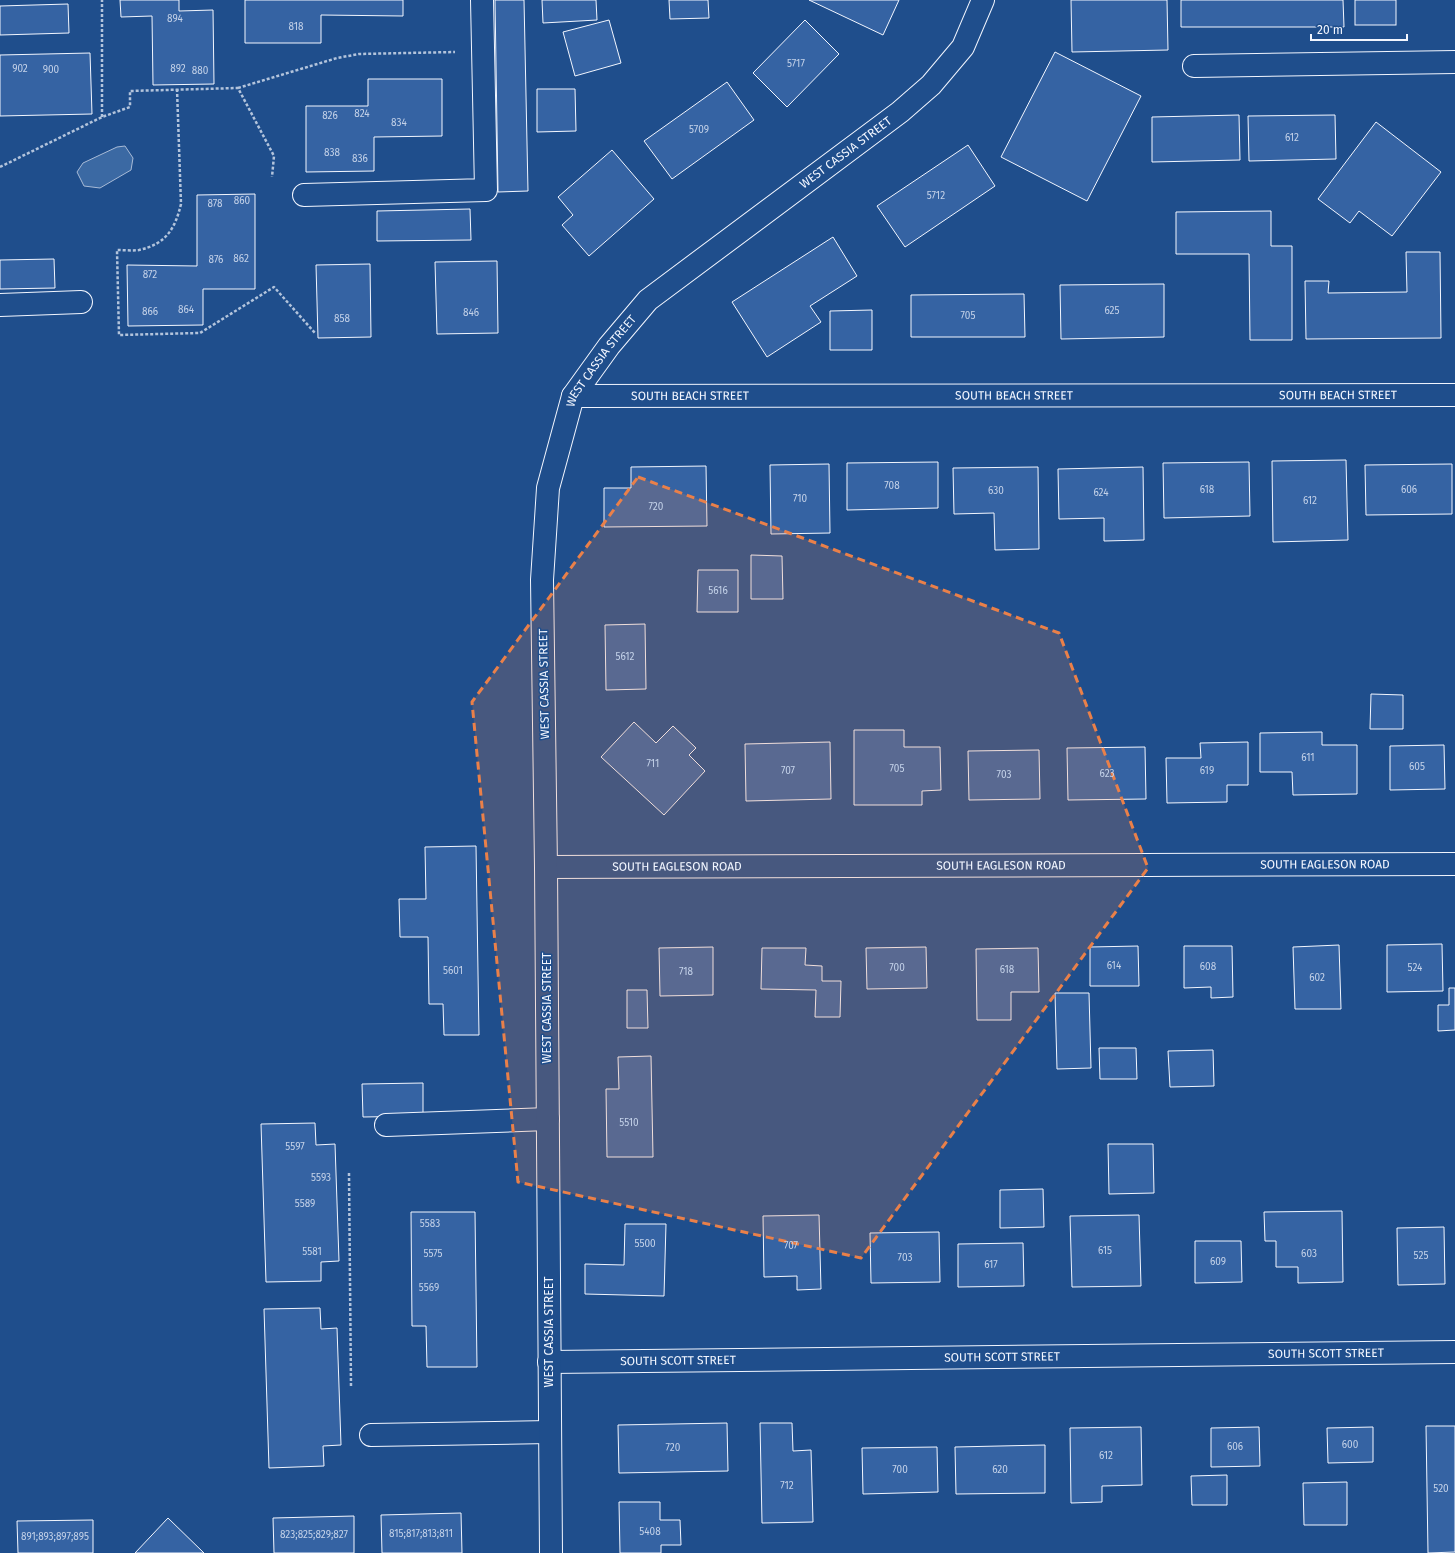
<svg xmlns="http://www.w3.org/2000/svg" width="1455" height="1553" font-family="'Fira Sans',sans-serif">
<style>
.water{fill:#3b69a3;stroke:#a8bbd7}
.building{fill:#3563a3;stroke:#f2f6ff}
.lines{fill:none;stroke-linecap:round;stroke-linejoin:round}
.minor-casing{stroke:#f2f6ff;stroke-width:24}
.path{stroke:#b3c4dc;stroke-width:2.5;stroke-dasharray:3 2;stroke-linecap:butt}
.minor{stroke:#1f4e8c;stroke-width:22}
.marked{fill:#ea8049;fill-opacity:0.2;stroke:#ea8049;stroke-width:3;stroke-dasharray:8 5;stroke-linejoin:round}
.labels{text-anchor:middle;dominant-baseline:central;stroke-width:3;stroke-linejoin:round;paint-order:stroke}
.number-label{font-size:10px;fill:#c3d1e8}
.street-label{font-size:12px;fill:#f2f6ff;stroke:#1f4e8c}
</style>
<rect width="100%" height="100%" fill="#1f4e8c"/>
<path class="water" d="M 125,146 L 133,158 L 131,170 L 100,188 L 84,186 L 77,172 L 83,163 L 117,147 Z"/>
<g class="building">
<path d="M 120,0 L 179,0 L 179,11 L 213,10 L 214,84 L 153,85 L 152,16 L 121,17 Z"/>
<path d="M 245,0 L 403,0 L 403,16 L 321,15 L 321,43 L 245,43 Z"/>
<path d="M 495,0 L 524,0 L 528,191 L 498,192 Z"/>
<path d="M 542,0 L 596,0 L 597,20 L 543,23 Z"/>
<path d="M 669,0 L 708,0 L 709,18 L 670,19 Z"/>
<path d="M 809,0 L 899,0 L 883,35 Z"/>
<path d="M 1071,0 L 1167,0 L 1168,50 L 1072,52 Z"/>
<path d="M 1181,0 L 1343,0 L 1344,27 L 1181,27 Z"/>
<rect x="1355" y="0" width="41" height="25"/>
<path d="M 68,4 L 69,33 L 0,35 L 0,6 Z"/>
<path d="M 609,20 L 621,63 L 575,76 L 563,32 Z"/>
<path d="M 805,20 L 839,54 L 787,107 L 753,73 Z"/>
<path d="M 1055,52 L 1141,96 L 1087,201 L 1001,157 Z"/>
<path d="M 90,53 L 92,114 L 0,116 L 0,55 Z"/>
<path d="M 368,79 L 442,79 L 442,136 L 374,137 L 374,171 L 306,172 L 306,106 L 368,106 Z"/>
<path d="M 727,82 L 754,120 L 672,179 L 644,141 Z"/>
<path d="M 537,89 L 575,89 L 576,131 L 537,132 Z"/>
<path d="M 1239,115 L 1240,160 L 1152,162 L 1152,117 Z"/>
<path d="M 1335,115 L 1336,159 L 1249,161 L 1248,116 Z"/>
<path d="M 1376,122 L 1441,172 L 1392,236 L 1359,211 L 1350,223 L 1318,199 Z"/>
<path d="M 968,145 L 995,186 L 905,247 L 877,206 Z"/>
<path d="M 612,150 L 654,199 L 589,256 L 562,225 L 573,215 L 558,197 Z"/>
<path d="M 255,194 L 255,289 L 203,289 L 203,325 L 128,326 L 127,265 L 197,266 L 197,195 Z"/>
<path d="M 470,209 L 471,240 L 377,241 L 377,211 Z"/>
<path d="M 1271,211 L 1271,246 L 1292,246 L 1292,340 L 1250,340 L 1249,254 L 1176,254 L 1176,212 Z"/>
<path d="M 833,237 L 857,276 L 810,306 L 821,322 L 767,357 L 732,302 Z"/>
<path d="M 1406,252 L 1440,252 L 1441,338 L 1306,339 L 1305,281 L 1329,281 L 1328,293 L 1407,292 Z"/>
<path d="M 54,259 L 55,288 L 0,289 L 0,260 Z"/>
<path d="M 497,261 L 498,333 L 437,334 L 435,262 Z"/>
<path d="M 370,264 L 371,337 L 318,338 L 316,265 Z"/>
<path d="M 1164,284 L 1164,337 L 1061,339 L 1060,285 Z"/>
<path d="M 1024,294 L 1025,337 L 911,337 L 911,295 Z"/>
<path d="M 872,310 L 872,350 L 830,350 L 830,311 Z"/>
<path d="M 1346,460 L 1348,540 L 1273,542 L 1272,461 Z"/>
<path d="M 938,462 L 938,508 L 847,510 L 847,463 Z"/>
<path d="M 1249,462 L 1250,516 L 1164,518 L 1163,463 Z"/>
<path d="M 829,464 L 830,533 L 771,534 L 770,465 Z"/>
<path d="M 1452,464 L 1452,514 L 1366,515 L 1365,465 Z"/>
<path d="M 706,466 L 707,526 L 604,527 L 604,488 L 631,488 L 631,467 Z"/>
<path d="M 1038,467 L 1039,549 L 995,550 L 994,513 L 954,514 L 953,468 Z"/>
<path d="M 1143,467 L 1144,540 L 1104,541 L 1104,518 L 1059,519 L 1058,469 Z"/>
<path d="M 751,555 L 782,556 L 783,599 L 751,599 Z"/>
<path d="M 698,570 L 738,570 L 738,612 L 697,612 Z"/>
<path d="M 645,624 L 646,689 L 606,690 L 605,625 Z"/>
<path d="M 1371,694 L 1403,695 L 1403,729 L 1370,729 Z"/>
<path d="M 634,722 L 656,743 L 673,726 L 696,748 L 689,755 L 705,771 L 664,815 L 601,757 Z"/>
<path d="M 854,730 L 904,730 L 904,747 L 940,747 L 941,790 L 922,791 L 922,805 L 854,805 Z"/>
<path d="M 1322,732 L 1322,745 L 1357,745 L 1357,794 L 1293,795 L 1292,772 L 1260,772 L 1260,733 Z"/>
<path d="M 830,742 L 831,799 L 746,801 L 745,744 Z"/>
<path d="M 1248,742 L 1248,785 L 1227,785 L 1227,802 L 1167,803 L 1166,758 L 1201,758 L 1200,743 Z"/>
<path d="M 1444,745 L 1445,789 L 1390,790 L 1390,746 Z"/>
<path d="M 1145,747 L 1146,799 L 1068,800 L 1067,748 Z"/>
<path d="M 1039,750 L 1040,799 L 969,800 L 968,751 Z"/>
<path d="M 476,846 L 479,1035 L 444,1035 L 443,1004 L 429,1004 L 428,937 L 400,937 L 399,899 L 426,899 L 425,847 Z"/>
<path d="M 1442,944 L 1443,991 L 1387,992 L 1387,945 Z"/>
<path d="M 1339,945 L 1341,1009 L 1295,1009 L 1293,947 Z"/>
<path d="M 1138,946 L 1139,986 L 1090,986 L 1090,947 Z"/>
<path d="M 1184,946 L 1232,946 L 1233,997 L 1211,998 L 1211,987 L 1184,988 Z"/>
<path d="M 713,947 L 713,995 L 660,996 L 659,948 Z"/>
<path d="M 926,947 L 927,988 L 867,989 L 866,948 Z"/>
<path d="M 762,948 L 806,948 L 805,965 L 822,966 L 822,981 L 841,981 L 840,1017 L 815,1017 L 816,990 L 761,989 Z"/>
<path d="M 1038,948 L 1039,992 L 1011,992 L 1011,1020 L 977,1020 L 976,949 Z"/>
<path d="M 1449,988 L 1455,988 L 1455,1030 L 1438,1031 L 1438,1005 L 1449,1005 Z"/>
<path d="M 627,990 L 647,990 L 648,1028 L 627,1028 Z"/>
<path d="M 1055,993 L 1089,993 L 1091,1068 L 1057,1069 Z"/>
<path d="M 1099,1048 L 1136,1048 L 1137,1079 L 1100,1079 Z"/>
<path d="M 1213,1050 L 1214,1086 L 1170,1087 L 1168,1051 Z"/>
<path d="M 651,1056 L 653,1157 L 607,1157 L 606,1089 L 619,1089 L 618,1057 Z"/>
<path d="M 423,1083 L 423,1116 L 363,1117 L 362,1084 Z"/>
<path d="M 315,1123 L 316,1145 L 335,1144 L 339,1261 L 321,1262 L 321,1281 L 266,1282 L 261,1124 Z"/>
<path d="M 1108,1144 L 1153,1144 L 1154,1193 L 1109,1194 Z"/>
<path d="M 1043,1189 L 1044,1227 L 1000,1228 L 1000,1190 Z"/>
<path d="M 1342,1211 L 1343,1282 L 1298,1283 L 1298,1267 L 1276,1267 L 1276,1241 L 1265,1241 L 1264,1212 Z"/>
<path d="M 411,1212 L 475,1212 L 477,1367 L 427,1367 L 426,1326 L 412,1326 Z"/>
<path d="M 819,1215 L 821,1289 L 797,1290 L 797,1276 L 764,1277 L 763,1216 Z"/>
<path d="M 1139,1215 L 1141,1286 L 1072,1287 L 1070,1216 Z"/>
<path d="M 625,1224 L 666,1224 L 664,1296 L 585,1294 L 585,1264 L 624,1265 Z"/>
<path d="M 1444,1227 L 1445,1284 L 1398,1285 L 1397,1228 Z"/>
<path d="M 939,1232 L 940,1282 L 871,1283 L 870,1233 Z"/>
<path d="M 1195,1241 L 1241,1241 L 1242,1282 L 1195,1283 Z"/>
<path d="M 1023,1243 L 1024,1286 L 958,1287 L 958,1244 Z"/>
<path d="M 320,1308 L 321,1329 L 337,1328 L 341,1445 L 323,1446 L 324,1466 L 269,1468 L 264,1309 Z"/>
<path d="M 727,1423 L 728,1471 L 619,1473 L 618,1425 Z"/>
<path d="M 760,1423 L 792,1423 L 793,1451 L 811,1450 L 813,1522 L 762,1523 Z"/>
<path d="M 1426,1426 L 1455,1426 L 1455,1552 L 1428,1553 Z"/>
<path d="M 1141,1427 L 1142,1485 L 1102,1486 L 1102,1502 L 1071,1503 L 1070,1428 Z"/>
<path d="M 1259,1427 L 1260,1466 L 1211,1467 L 1211,1428 Z"/>
<path d="M 1373,1427 L 1373,1462 L 1328,1463 L 1327,1428 Z"/>
<path d="M 1045,1445 L 1045,1493 L 956,1494 L 955,1447 Z"/>
<path d="M 937,1447 L 938,1492 L 863,1494 L 862,1448 Z"/>
<path d="M 1227,1475 L 1227,1505 L 1192,1505 L 1191,1476 Z"/>
<path d="M 1347,1482 L 1347,1525 L 1304,1525 L 1303,1483 Z"/>
<path d="M 619,1502 L 660,1502 L 660,1520 L 680,1520 L 681,1545 L 661,1545 L 661,1553 L 620,1553 Z"/>
<path d="M 461,1513 L 462,1553 L 382,1553 L 381,1515 Z"/>
<path d="M 354,1516 L 354,1553 L 274,1553 L 273,1518 Z"/>
<path d="M 168,1518 L 204,1553 L 135,1553 Z"/>
<path d="M 93,1520 L 93,1553 L 18,1553 L 17,1521 Z"/>
</g>
<g class="lines">
<g class="minor-casing">
<g id="minor">
<path d="M 1194,66 L 1455,62"/>
<path d="M 304,195 L 486,190 L 482,0"/>
<path d="M 0,305 L 81,302"/>
<path id="s1" d="M 573,396 L 1455,395"/>
<path id="s2" d="M 546,867 L 1455,864"/>
<path d="M 386,1125 L 548,1119"/>
<path id="s3" d="M 549,1362 L 1455,1352"/>
<path d="M 371,1435 L 549,1432"/>
<path id="s4" d="M 551,1553 L 546,867 L 542,580 L 548,488 L 573,396 L 609,346 L 648,300 L 900,112 L 931,85 L 963,47 L 983,0"/>
</g>
</g>
<g class="path">
<path d="M 238,88 L 337,58 L 359,54 L 455,52"/>
<path d="M 177,89 L 181,204 C 175,229 166,244 139,250 C 132,251 124,250 117,250 L 119,335 L 200,333 L 274,287 L 315,333"/>
<path d="M 102,117 L 102,0"/>
<path d="M 0,167 L 102,117 L 130,107 L 130,91 L 238,88 L 274,156 L 272,177"/>
<path d="M 349,1173 L 351,1387"/>
</g>
<use href="#minor" class="minor"/>
</g>
<path class="marked" d="M 638,477 L 1059,633 L 1148,868 L 861,1258 L 518,1182 L 472,702 Z"/>
<g class="labels">
<g class="number-label">
<text x="175" y="19">894</text>
<text x="296" y="27">818</text>
<text x="796" y="64">5717</text>
<text x="20" y="69">902</text>
<text x="178" y="69">892</text>
<text x="51" y="70">900</text>
<text x="200" y="71">880</text>
<text x="362" y="114">824</text>
<text x="330" y="116">826</text>
<text x="399" y="123">834</text>
<text x="699" y="130">5709</text>
<text x="1292" y="138">612</text>
<text x="332" y="153">838</text>
<text x="360" y="159">836</text>
<text x="936" y="196">5712</text>
<text x="242" y="201">860</text>
<text x="215" y="204">878</text>
<text x="241" y="259">862</text>
<text x="216" y="260">876</text>
<text x="150" y="275">872</text>
<text x="186" y="310">864</text>
<text x="1112" y="311">625</text>
<text x="150" y="312">866</text>
<text x="471" y="313">846</text>
<text x="968" y="316">705</text>
<text x="342" y="319">858</text>
<text x="892" y="486">708</text>
<text x="1207" y="490">618</text>
<text x="1409" y="490">606</text>
<text x="996" y="491">630</text>
<text x="1101" y="493">624</text>
<text x="800" y="499">710</text>
<text x="1310" y="501">612</text>
<text x="656" y="507">720</text>
<text x="718" y="591">5616</text>
<text x="625" y="657">5612</text>
<text x="1308" y="758">611</text>
<text x="653" y="764">711</text>
<text x="1417" y="767">605</text>
<text x="897" y="769">705</text>
<text x="788" y="771">707</text>
<text x="1207" y="771">619</text>
<text x="1107" y="774">623</text>
<text x="1004" y="775">703</text>
<text x="1114" y="966">614</text>
<text x="1208" y="967">608</text>
<text x="897" y="968">700</text>
<text x="1415" y="968">524</text>
<text x="1007" y="970">618</text>
<text x="453" y="971">5601</text>
<text x="686" y="972">718</text>
<text x="1317" y="978">602</text>
<text x="629" y="1123">5510</text>
<text x="295" y="1147">5597</text>
<text x="321" y="1178">5593</text>
<text x="305" y="1204">5589</text>
<text x="430" y="1224">5583</text>
<text x="645" y="1244">5500</text>
<text x="791" y="1246">707</text>
<text x="1105" y="1251">615</text>
<text x="312" y="1252">5581</text>
<text x="433" y="1254">5575</text>
<text x="1309" y="1254">603</text>
<text x="1421" y="1256">525</text>
<text x="905" y="1258">703</text>
<text x="1218" y="1262">609</text>
<text x="991" y="1265">617</text>
<text x="429" y="1288">5569</text>
<text x="1350" y="1445">600</text>
<text x="1235" y="1447">606</text>
<text x="673" y="1448">720</text>
<text x="1106" y="1456">612</text>
<text x="900" y="1470">700</text>
<text x="1000" y="1470">620</text>
<text x="787" y="1486">712</text>
<text x="1441" y="1489">520</text>
<text x="650" y="1532">5408</text>
<text x="421" y="1534">815;817;813;811</text>
<text x="314" y="1535">823;825;829;827</text>
<text x="55" y="1537">891;893;897;895</text>
</g>
<g class="street-label">
<text stroke="none"><textPath href="#s4" startOffset="1529">WEST CASSIA STREET</textPath></text>
<text stroke="none"><textPath href="#s4" startOffset="1205">WEST CASSIA STREET</textPath></text>
<text stroke="none"><textPath href="#s1" startOffset="441">SOUTH BEACH STREET</textPath></text>
<text stroke="none"><textPath href="#s1" startOffset="765">SOUTH BEACH STREET</textPath></text>
<text stroke="none"><textPath href="#s1" startOffset="117">SOUTH BEACH STREET</textPath></text>
<text transform="translate(544 684) rotate(-91)">WEST CASSIA STREET</text>
<text stroke="none"><textPath href="#s2" startOffset="779">SOUTH EAGLESON ROAD</textPath></text>
<text stroke="none"><textPath href="#s2" startOffset="455">SOUTH EAGLESON ROAD</textPath></text>
<text stroke="none"><textPath href="#s2" startOffset="131">SOUTH EAGLESON ROAD</textPath></text>
<text transform="translate(547 1008) rotate(-90)">WEST CASSIA STREET</text>
<text transform="translate(549 1332) rotate(-90)">WEST CASSIA STREET</text>
<text stroke="none"><textPath href="#s3" startOffset="777">SOUTH SCOTT STREET</textPath></text>
<text stroke="none"><textPath href="#s3" startOffset="453">SOUTH SCOTT STREET</textPath></text>
<text stroke="none"><textPath href="#s3" startOffset="129">SOUTH SCOTT STREET</textPath></text>
</g>
</g>
<path d="M1311 34v6h96v-6" fill="none" stroke="#f2f6ff" stroke-width="2"/>
<text x="1317" y="34" font-size="12" fill="#f2f6ff" stroke="#1f4e8c" stroke-width="3" paint-order="stroke">20 m</text>
</svg>
